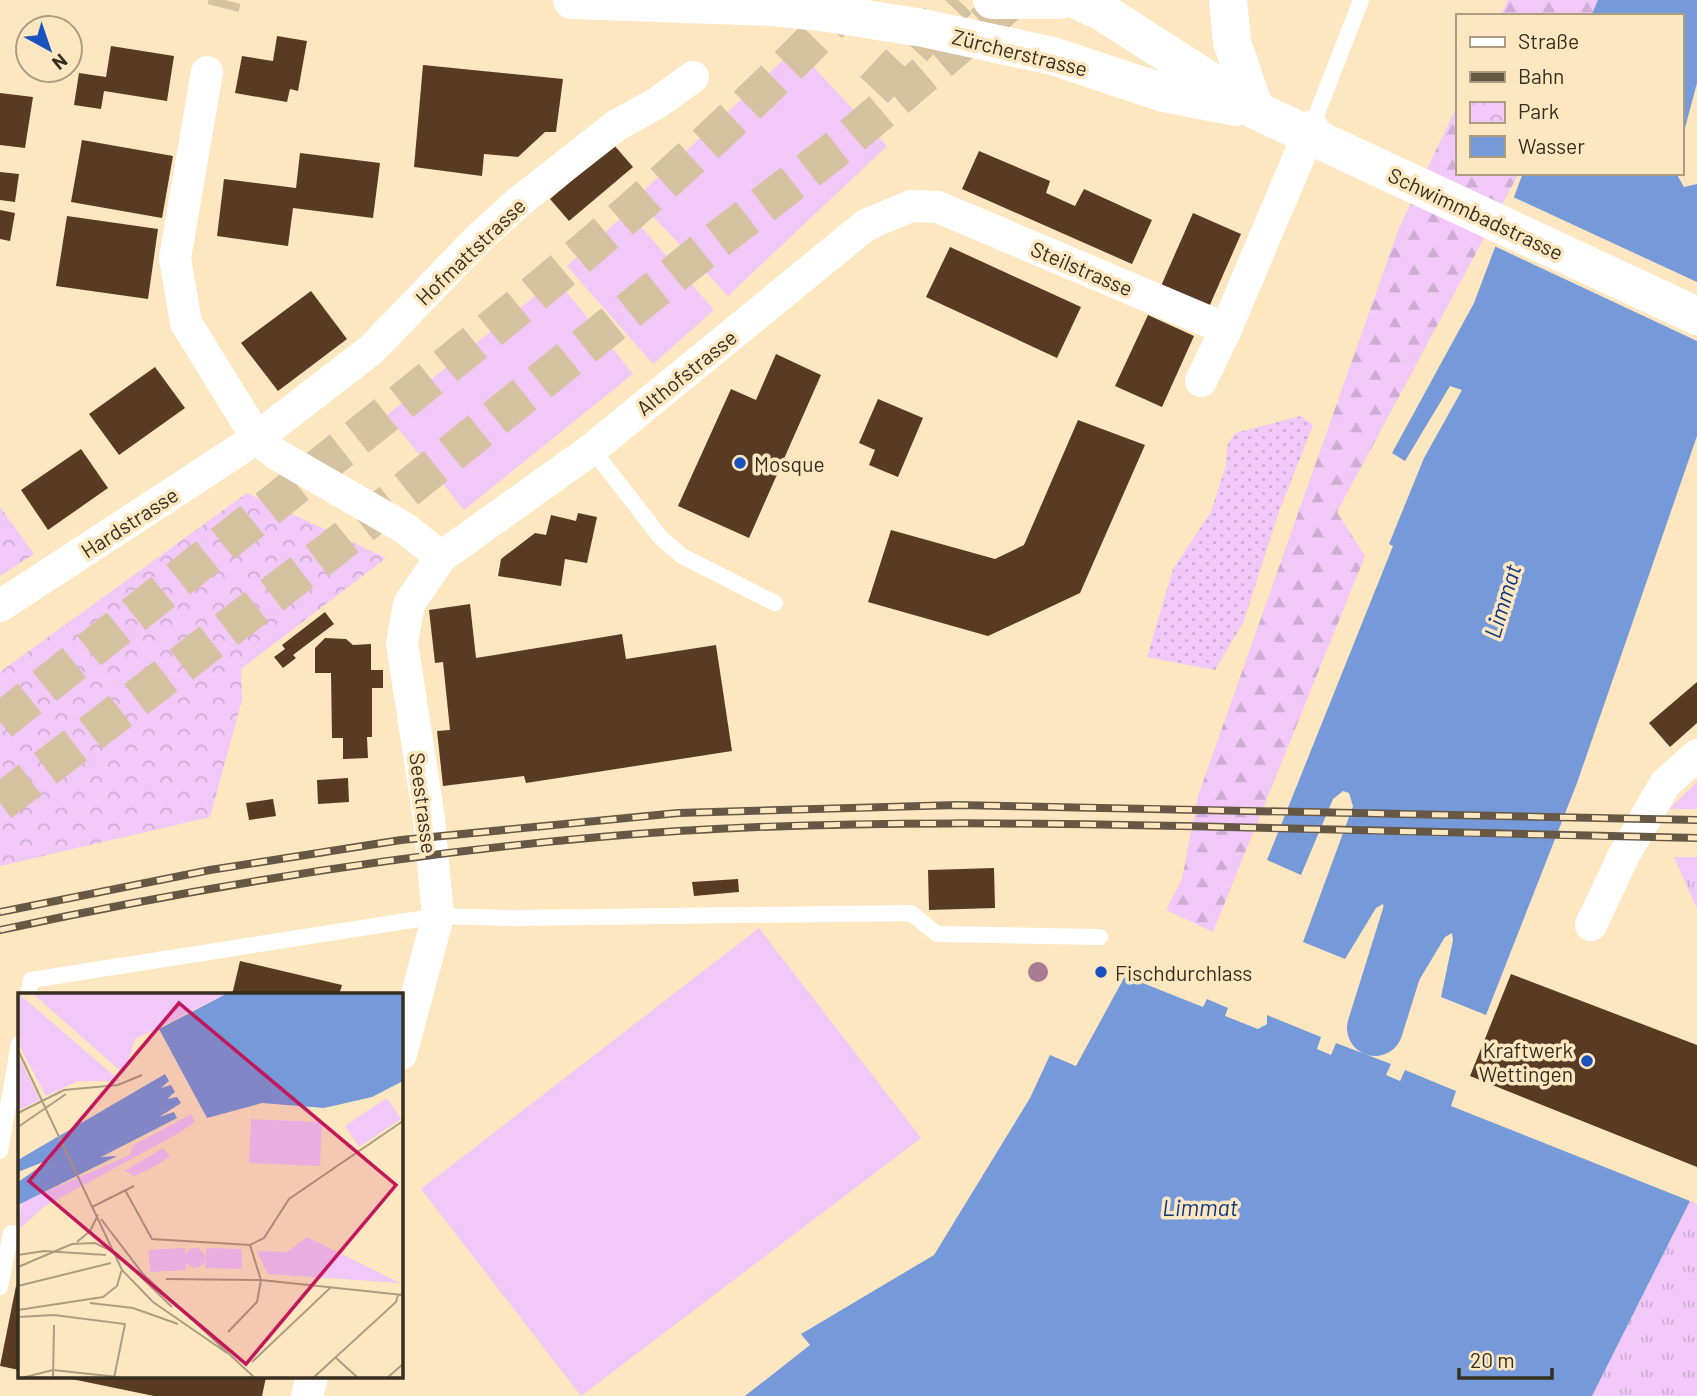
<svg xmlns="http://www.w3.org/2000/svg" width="1697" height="1396" font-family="Barlow,sans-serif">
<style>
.grass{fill:url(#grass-tufts)}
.forest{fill:url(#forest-firs)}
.park{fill:url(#park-crowns)}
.garden{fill:url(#garden-dots)}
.pitch{fill:#f1c8f8}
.water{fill:#7699da}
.pier{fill:#fde7c0}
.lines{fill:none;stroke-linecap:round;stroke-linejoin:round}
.river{stroke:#7699da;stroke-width:56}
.building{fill:#583b22}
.street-tunnel{stroke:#d5c2a0;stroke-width:32;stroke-dasharray:32 16;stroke-linecap:butt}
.highway-tunnel{stroke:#d5c2a0;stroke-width:38;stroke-dasharray:38 19;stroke-linecap:butt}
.lane{stroke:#fff;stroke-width:16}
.street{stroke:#fff;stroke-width:32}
.secondary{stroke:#fff;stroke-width:38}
.primary{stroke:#fff;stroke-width:38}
.rail-casing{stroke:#655945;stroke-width:8}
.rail{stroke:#fde7c0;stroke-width:5;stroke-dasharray:16;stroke-linecap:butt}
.tree{fill:#a97c93}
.poi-dot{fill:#1952be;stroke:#fde7c0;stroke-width:2.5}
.labels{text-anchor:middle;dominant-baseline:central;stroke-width:7;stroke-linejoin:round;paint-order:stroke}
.street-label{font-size:21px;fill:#362e1f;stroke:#fde7c0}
.poi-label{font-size:21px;fill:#362e1f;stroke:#fde7c0;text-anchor:start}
.water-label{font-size:23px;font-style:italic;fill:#0f3681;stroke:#fde7c0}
.inset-road{fill:none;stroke:#ad9d80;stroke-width:2}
.view{fill:#c2185b;fill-opacity:0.15;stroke:#c2185b;stroke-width:3.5}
.inset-edge{fill:none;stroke:#362e1f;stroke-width:3.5}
</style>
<defs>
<pattern id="grass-tufts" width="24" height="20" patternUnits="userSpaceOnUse" patternTransform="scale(1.75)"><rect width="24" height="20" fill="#f1c8f8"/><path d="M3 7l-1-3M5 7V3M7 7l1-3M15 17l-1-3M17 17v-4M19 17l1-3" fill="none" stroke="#cfacd4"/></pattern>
<pattern id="forest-firs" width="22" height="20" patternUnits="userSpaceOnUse" patternTransform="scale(1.75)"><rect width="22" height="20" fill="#f1c8f8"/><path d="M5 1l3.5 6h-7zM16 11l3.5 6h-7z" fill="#cfacd4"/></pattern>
<pattern id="park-crowns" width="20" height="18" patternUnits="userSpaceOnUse" patternTransform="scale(1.75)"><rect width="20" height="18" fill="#f1c8f8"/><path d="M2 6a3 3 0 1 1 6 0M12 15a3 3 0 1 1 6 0" fill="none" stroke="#cfacd4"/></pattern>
<pattern id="garden-dots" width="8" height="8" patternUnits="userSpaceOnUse" patternTransform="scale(1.75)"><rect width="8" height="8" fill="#f1c8f8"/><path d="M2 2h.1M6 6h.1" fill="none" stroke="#cfacd4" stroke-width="1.8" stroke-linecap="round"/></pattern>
</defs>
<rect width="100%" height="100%" fill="#fde7c0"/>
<g class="grass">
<path d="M 1697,782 L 1697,809 L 1669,809 Z"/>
<path d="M 1674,857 L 1697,857 L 1697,909 Z"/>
<path d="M 1690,1201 L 1697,1204 L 1697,1396 L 1592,1396 Z"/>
</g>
<g class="forest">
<path d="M 1508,0 L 1598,0 L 1591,16 L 1500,16 Z"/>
<path d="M 1457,106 L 1457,173 L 1519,173 L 1337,512 L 1365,556 L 1213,932 L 1166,910 L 1182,879 L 1198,796 L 1399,228 Z"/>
</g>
<g class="park">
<path d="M 247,493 L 386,558 L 241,669 L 242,700 L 210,817 L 0,866 L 0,672 Z"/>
<path d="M 0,507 L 34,554 L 0,576 Z"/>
</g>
<path class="garden" d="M 1301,416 L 1313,425 L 1280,509 L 1243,623 L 1215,670 L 1147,657 L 1173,569 L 1211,512 L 1226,465 L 1227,446 L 1235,433 Z"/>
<g class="pitch">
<path d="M 796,48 L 887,146 L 728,296 L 636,198 Z"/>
<path d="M 628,212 L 714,310 L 653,364 L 567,266 Z"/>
<path d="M 556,279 L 633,374 L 464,510 L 387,415 Z"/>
<path d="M 759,928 L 921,1138 L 581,1396 L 421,1189 Z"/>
</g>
<g class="water">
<path d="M 1598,0 L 1697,0 L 1697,83 L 1681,143 L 1681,16 L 1591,16 Z"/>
<path d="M 1523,173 L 1676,173 L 1684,187 L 1697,184 L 1697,436 L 1577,783 L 1486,1015 L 1441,997 L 1453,940 L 1452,933 L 1445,937 L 1415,987 L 1371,969 L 1385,912 L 1383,904 L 1376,908 L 1345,959 L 1303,942 L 1353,806 L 1349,793 L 1343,791 L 1333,799 L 1301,875 L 1267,860 L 1393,546 L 1389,544 L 1424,458 L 1462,390 L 1450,386 L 1405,461 L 1392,453 L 1474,303 Z"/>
<path d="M 1125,976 L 1203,1007 L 1207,999 L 1228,1008 L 1225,1016 L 1258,1029 L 1267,1024 L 1267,1015 L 1321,1037 L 1317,1049 L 1331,1055 L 1336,1043 L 1391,1064 L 1386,1075 L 1400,1081 L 1405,1070 L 1456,1091 L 1451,1106 L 1690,1201 L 1592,1396 L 745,1396 L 810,1345 L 801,1334 L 934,1255 L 1030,1098 L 1050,1055 L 1076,1066 Z"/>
</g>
<path class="pier" d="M 1511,196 L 1697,282 L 1697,341 L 1492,245 Z"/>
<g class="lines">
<path class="river" d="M 1375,1028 L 1414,903"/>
</g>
<g class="building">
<path d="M 277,36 L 307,41 L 298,91 L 290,89 L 287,102 L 235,93 L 242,56 L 273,61 Z"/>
<path d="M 111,46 L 174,56 L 167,101 L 104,91 L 101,109 L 74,105 L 79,73 L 106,77 Z"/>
<path d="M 423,65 L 563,79 L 556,132 L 545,132 L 518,157 L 484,154 L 482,176 L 414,167 Z"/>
<path d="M 0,93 L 33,97 L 25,148 L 0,145 Z"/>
<path d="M 82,140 L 173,156 L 162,218 L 71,202 Z"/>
<path d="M 614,145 L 633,167 L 569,221 L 550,199 Z"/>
<path d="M 979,151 L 1050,181 L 1046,193 L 1075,206 L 1084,189 L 1152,220 L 1132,264 L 962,189 Z"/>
<path d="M 300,153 L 380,163 L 373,218 L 293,208 L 288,246 L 217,236 L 224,179 L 296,188 Z"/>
<path d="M 0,172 L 19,174 L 15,202 L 0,200 Z"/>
<path d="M 0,210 L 15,213 L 10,241 L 0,239 Z"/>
<path d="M 1193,213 L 1241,234 L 1209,307 L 1161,286 Z"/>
<path d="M 67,216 L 158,229 L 148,299 L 56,286 Z"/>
<path d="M 950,247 L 1081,307 L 1057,358 L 926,297 Z"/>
<path d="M 311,291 L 347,339 L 278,391 L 241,343 Z"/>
<path d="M 1148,315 L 1194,336 L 1162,407 L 1115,386 Z"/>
<path d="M 776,354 L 821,375 L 749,538 L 678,506 L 731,389 L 756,400 Z"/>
<path d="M 155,367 L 185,408 L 119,455 L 89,414 Z"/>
<path d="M 878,399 L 923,418 L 898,477 L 869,465 L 875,450 L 859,443 Z"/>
<path d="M 1078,420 L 1145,445 L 1080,593 L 988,636 L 868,602 L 891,530 L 995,559 L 1024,545 Z"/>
<path d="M 81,449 L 108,488 L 48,530 L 21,490 Z"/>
<path d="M 578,513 L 597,517 L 587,563 L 565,559 L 561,586 L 498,576 L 501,559 L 535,533 L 546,535 L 551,515 L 576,521 Z"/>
<path d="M 470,604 L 476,658 L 622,634 L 626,659 L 716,645 L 732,751 L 526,783 L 524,776 L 443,786 L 437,731 L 450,730 L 443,662 L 435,663 L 429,610 Z"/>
<path d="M 325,612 L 334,624 L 293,655 L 296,658 L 283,668 L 274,657 L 285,649 L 282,645 Z"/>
<path d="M 325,638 L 346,639 L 353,645 L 371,644 L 371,670 L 383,670 L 383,688 L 372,688 L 372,737 L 367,737 L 368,758 L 343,759 L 343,738 L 332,738 L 331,673 L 315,673 L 315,648 Z"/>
<path d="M 1697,682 L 1697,723 L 1670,747 L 1649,723 Z"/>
<path d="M 348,778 L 349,802 L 318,804 L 317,780 Z"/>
<path d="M 273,799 L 276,816 L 249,820 L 246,803 Z"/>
<path d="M 994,868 L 995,908 L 929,910 L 928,870 Z"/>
<path d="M 738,879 L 739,892 L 694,896 L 692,882 Z"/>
<path d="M 240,961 L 342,985 L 339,995 L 232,995 Z"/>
<path d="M 1511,974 L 1697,1045 L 1697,1167 L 1470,1076 Z"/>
<path d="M 16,1286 L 19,1287 L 19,1370 L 0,1366 Z"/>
<path d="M 62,1377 L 266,1377 L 262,1396 L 154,1396 Z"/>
</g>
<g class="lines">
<path class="street-tunnel" d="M 223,8 L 225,0"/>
<g class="highway-tunnel">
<path d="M 874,90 L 958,0"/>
<path d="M 0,722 C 120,626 240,530 360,435 C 531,299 702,159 852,0"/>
<path d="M 0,803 L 331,550 L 707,248 L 840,146 L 1012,0"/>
</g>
<g class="lane">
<path d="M 1312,126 L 1361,0"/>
<path d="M 592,449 L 661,538 L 682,556 L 775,603"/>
<path d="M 28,995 L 31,980 L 438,916 L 514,918 L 911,913 L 937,934 L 1100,937"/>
<path d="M 0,1151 L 19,1044"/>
<path d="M 0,1287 L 11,1233 L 19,1234"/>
</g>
<g class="street">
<path d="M 207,72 L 175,258 L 186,323 L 257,438 L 276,454 L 406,529 L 441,557"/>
<path d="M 1201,381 L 1226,329 L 1312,126"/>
<path d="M 0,606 L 257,438 L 372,349 L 478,239 L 520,201 L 617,125 L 657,103 L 693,77"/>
<path d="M 1591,925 L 1624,855 L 1665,784 L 1697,755"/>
<path d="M 401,1054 L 438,916 L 429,819 L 402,643 L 409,604 L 441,557 L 592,449 L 866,225 L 911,206 L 938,207 L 1226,329"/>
<path d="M 307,1396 L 312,1377"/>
</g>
<g class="secondary">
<path d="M 572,0 L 772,7 L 821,12 L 923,28 L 1053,56 L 1164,93 L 1236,107"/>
<path d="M 1077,0 L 1104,13 L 1255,110 L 1697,316"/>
<path d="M 1228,0 L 1232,42 L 1255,110"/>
</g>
<path class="primary" d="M 992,0 L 1060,0"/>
<g class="rail-casing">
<g id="rail">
<path d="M 0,912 L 210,870 L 401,840 L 678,813 L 957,805 L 1697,820"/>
<path d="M 0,930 C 224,882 449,846 678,831 C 860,820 1043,823 1226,827 C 1383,831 1540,835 1697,838"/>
</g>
</g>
<use href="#rail" class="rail"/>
</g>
<circle class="tree" cx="1038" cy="972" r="10"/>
<g class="poi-dot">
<circle cx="740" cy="463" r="7"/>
<circle cx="1101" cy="972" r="7"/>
<circle cx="1587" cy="1061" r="7"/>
</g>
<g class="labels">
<g class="street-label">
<text transform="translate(1020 52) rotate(14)">Zürcherstrasse</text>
<text transform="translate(1476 213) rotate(25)">Schwimmbadstrasse</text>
<text transform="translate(470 251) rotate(-44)">Hofmattstrasse</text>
<text transform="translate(1082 268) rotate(23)">Steilstrasse</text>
<text transform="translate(686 372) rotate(-39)">Althofstrasse</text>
<text transform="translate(129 522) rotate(-33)">Hardstrasse</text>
<text transform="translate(424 803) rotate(83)">Seestrasse</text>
</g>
<g class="poi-label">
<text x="754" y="463">Mosque</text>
<text x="1115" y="972">Fischdurchlass</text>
<text x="1573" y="1049" text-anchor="end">Kraftwerk<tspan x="1573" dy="24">Wettingen</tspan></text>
</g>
<g class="water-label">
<text transform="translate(1502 601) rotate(-73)">Limmat</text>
<text x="1200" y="1207">Limmat</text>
</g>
</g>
<g transform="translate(18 993)">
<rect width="385" height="385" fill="#fde7c0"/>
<path d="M 0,0 L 102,88 L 60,88 L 28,103 L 0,50 ZM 14,0 L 210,0 L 117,46 L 106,81 ZM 0,62 L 22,107 L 0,117 Z" fill="#f1c8f8"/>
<path d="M 17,28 L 28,30 L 42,44 L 42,50 L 24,47 ZM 173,121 L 177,129 L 161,140 L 27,213 L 0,237 L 4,209 L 112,162 L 114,153 Z" fill="#f1c8f8"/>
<path d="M 289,244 L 382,290 L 250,281 L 239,258 L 269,259 Z" fill="#f1c8f8"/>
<path d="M 145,155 L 152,163 L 139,172 L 117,183 L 107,178 Z" fill="#f1c8f8"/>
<path d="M 369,105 L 383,126 L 341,154 L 327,133 ZM 233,126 L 304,129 L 302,173 L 231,170 ZM 167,255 L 168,277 L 132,279 L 131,257 ZM 188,255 L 224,256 L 224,276 L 187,275 ZM167 265a10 10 0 1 1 20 0a10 10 0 1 1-20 0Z" fill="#f1c8f8"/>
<path d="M 210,0 L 385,0 L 385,88 L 354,104 L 306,115 L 244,110 L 189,125 L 141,36 ZM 147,81 L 151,88 L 143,95 L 153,92 L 157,99 L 149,106 L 159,104 L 163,110 L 141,124 L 156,119 L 159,125 L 83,164 L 99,163 L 0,212 L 0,189 L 33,166 L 0,179 L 0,167 Z" fill="#7699da"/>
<path class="inset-road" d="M 0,57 L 104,277 L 135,309 L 209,360M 0,120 L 46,97 L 100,92 L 124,82M 0,134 L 48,101M 107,197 L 134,246 L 232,252 L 246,245 L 271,206 L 385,128M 74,214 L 116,193M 83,226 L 125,281 L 237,385M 59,249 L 72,238 L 80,222M 0,262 L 26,258 L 88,262M 0,274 L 54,251 L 77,250 L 98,260 L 154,314M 148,286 L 243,287 L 385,302M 0,293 L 93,270M 72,310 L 115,315 L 160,331M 0,317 L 85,304 L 99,293 L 104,276M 0,324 L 36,322 L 107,331 L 96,385M 210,339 L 239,309 L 243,287 L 232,252M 317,364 L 340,385M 234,369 L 312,295M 3,385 L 35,377 L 100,384M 35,385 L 36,332M 295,385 L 378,309 L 380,302M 369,385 L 385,371"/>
<path class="view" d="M 161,10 L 378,192 L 228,371 L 11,188 Z"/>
<rect width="385" height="385" class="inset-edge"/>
</g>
<rect x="1456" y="14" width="228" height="161" fill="#fde7c0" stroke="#ad9d80" stroke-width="2"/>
<rect x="1470" y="37" width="35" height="10" fill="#ffffff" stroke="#ad9d80" stroke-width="2"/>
<text x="1518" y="49" font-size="21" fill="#362e1f">Straße</text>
<rect x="1470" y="72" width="35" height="10" fill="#655945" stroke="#ad9d80" stroke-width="2"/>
<text x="1518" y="84" font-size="21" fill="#362e1f">Bahn</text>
<rect x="1470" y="102" width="35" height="21" fill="url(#park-crowns)" stroke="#ad9d80" stroke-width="2"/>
<text x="1518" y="119" font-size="21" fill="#362e1f">Park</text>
<rect x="1470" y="136" width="35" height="21" fill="#7699da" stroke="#ad9d80" stroke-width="2"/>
<text x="1518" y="154" font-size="21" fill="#362e1f">Wasser</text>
<g transform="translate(49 49) rotate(140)"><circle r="33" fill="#fde7c0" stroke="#ad9d80" stroke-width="2"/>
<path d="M0-5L12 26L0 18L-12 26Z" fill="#1952be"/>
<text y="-10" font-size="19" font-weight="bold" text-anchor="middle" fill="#362e1f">N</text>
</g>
<path d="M1459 1368v10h93v-10" fill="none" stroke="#362e1f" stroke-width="3.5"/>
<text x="1470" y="1368" font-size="21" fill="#362e1f" stroke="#fde7c0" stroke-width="5" paint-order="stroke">20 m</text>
</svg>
